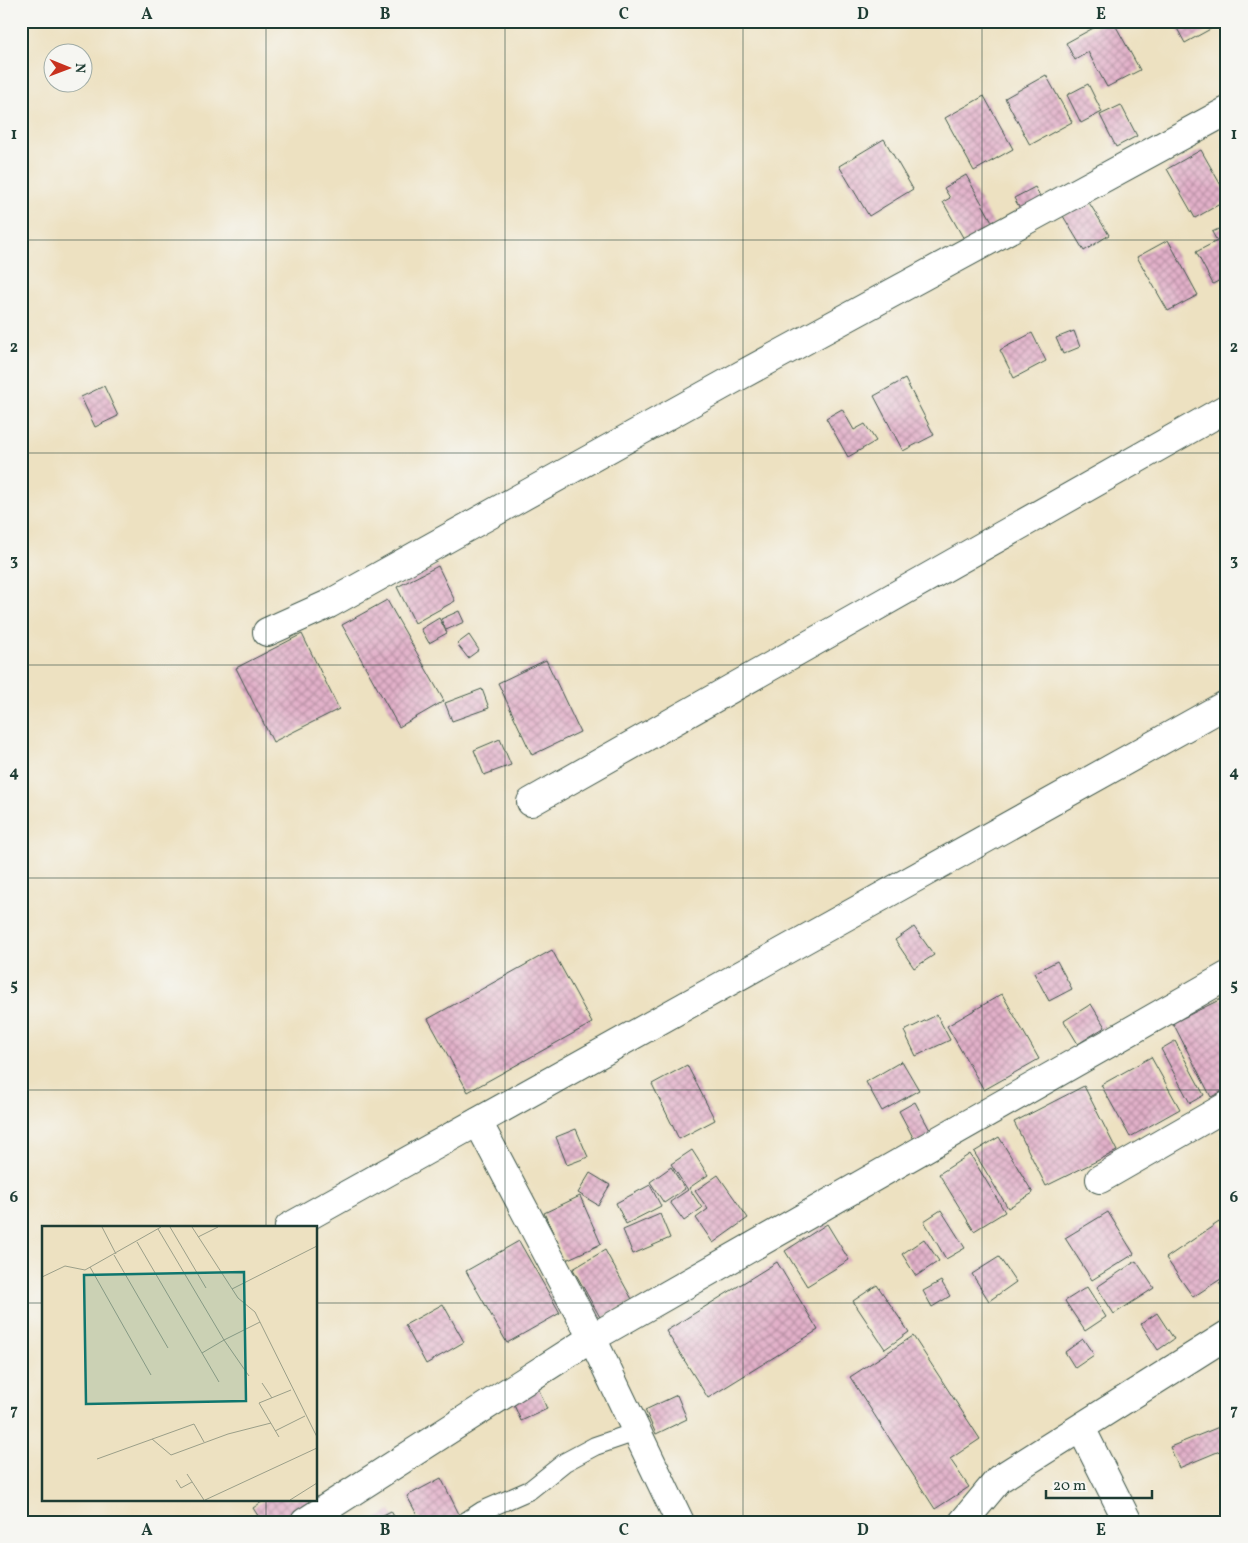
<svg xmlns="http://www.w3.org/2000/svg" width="1248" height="1543" font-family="Vollkorn,serif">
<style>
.building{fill:url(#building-cross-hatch)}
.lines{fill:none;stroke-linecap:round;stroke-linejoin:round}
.lane-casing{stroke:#3e5649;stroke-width:20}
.street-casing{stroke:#3e5649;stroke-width:30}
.lane{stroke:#fff;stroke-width:18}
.street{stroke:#fff;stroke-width:28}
.grid{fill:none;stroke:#1f3d34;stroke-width:1;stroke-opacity:0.55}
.inset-road{fill:none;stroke:#9b9f89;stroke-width:1}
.view{fill:#0f766e;fill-opacity:0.15;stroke:#0f766e;stroke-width:2.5}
.inset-edge{fill:none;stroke:#1f3d34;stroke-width:2.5}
.neatline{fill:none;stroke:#1f3d34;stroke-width:2}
.grid-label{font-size:16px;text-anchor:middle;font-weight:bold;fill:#1f3d34}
</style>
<defs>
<pattern id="building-cross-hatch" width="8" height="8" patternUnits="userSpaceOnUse" patternTransform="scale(1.25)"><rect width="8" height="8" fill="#e2b0c9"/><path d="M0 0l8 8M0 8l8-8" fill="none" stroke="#b790a4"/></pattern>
</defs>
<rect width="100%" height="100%" fill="#f6f6f2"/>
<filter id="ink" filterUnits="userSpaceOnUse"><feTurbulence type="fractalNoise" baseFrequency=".02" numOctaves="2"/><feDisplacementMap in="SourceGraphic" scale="10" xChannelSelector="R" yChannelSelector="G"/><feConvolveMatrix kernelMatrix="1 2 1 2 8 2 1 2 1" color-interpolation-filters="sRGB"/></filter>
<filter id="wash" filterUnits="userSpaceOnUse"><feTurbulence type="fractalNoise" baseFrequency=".0096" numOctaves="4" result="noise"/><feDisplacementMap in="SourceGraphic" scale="20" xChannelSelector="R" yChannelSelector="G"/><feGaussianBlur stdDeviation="1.12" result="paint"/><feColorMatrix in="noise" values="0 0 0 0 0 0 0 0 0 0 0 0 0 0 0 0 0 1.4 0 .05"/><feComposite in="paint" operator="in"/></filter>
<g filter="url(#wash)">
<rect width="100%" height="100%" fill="#ede1c1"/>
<g id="blocks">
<g class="building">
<path d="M 1106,21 L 1113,21 L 1140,70 L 1107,87 L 1088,52 L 1075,60 L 1066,43 Z"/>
<path d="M 1173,21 L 1225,21 L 1185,43 Z"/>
<path d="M 1046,75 L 1072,122 L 1030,145 L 1005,98 Z"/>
<path d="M 1088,84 L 1102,112 L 1081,123 L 1067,95 Z"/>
<path d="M 984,96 L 1013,149 L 974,171 L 945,118 Z"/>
<path d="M 1121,105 L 1137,136 L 1116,147 L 1100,115 Z"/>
<path d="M 884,139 L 913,189 L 869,216 L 839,166 Z"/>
<path d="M 1201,150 L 1227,196 L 1227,200 L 1195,218 L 1167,169 Z"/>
<path d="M 966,175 L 994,225 L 965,241 L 943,202 L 950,198 L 944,188 Z"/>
<path d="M 1035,187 L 1044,203 L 1023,214 L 1014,198 Z"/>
<path d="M 1088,201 L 1109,235 L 1084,251 L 1063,216 Z"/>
<path d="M 1227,225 L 1227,276 L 1213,284 L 1196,252 L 1217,241 L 1212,232 Z"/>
<path d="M 1168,240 L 1198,295 L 1168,311 L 1137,257 Z"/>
<path d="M 1074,331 L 1080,347 L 1063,354 L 1056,338 Z"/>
<path d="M 1032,333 L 1046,361 L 1014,378 L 1000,350 Z"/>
<path d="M 905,379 L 934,435 L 903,451 L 874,396 Z"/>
<path d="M 104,386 L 118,416 L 95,427 L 81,397 Z"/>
<path d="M 842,409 L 854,430 L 865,424 L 876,441 L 848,457 L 826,418 Z"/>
<path d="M 438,566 L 455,601 L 415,623 L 397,587 Z"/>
<path d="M 387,600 L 444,701 L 399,727 L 342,625 Z"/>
<path d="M 459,611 L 464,622 L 446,630 L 441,619 Z"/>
<path d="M 439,618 L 447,633 L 429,643 L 421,629 Z"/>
<path d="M 302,634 L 339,709 L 273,742 L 236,668 Z"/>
<path d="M 469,635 L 479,650 L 468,658 L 457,644 Z"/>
<path d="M 546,660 L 580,732 L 532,755 L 498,683 Z"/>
<path d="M 482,689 L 489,708 L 452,721 L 445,703 Z"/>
<path d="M 500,739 L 511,765 L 484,775 L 474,750 Z"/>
<path d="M 914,927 L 934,955 L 914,968 L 895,940 Z"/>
<path d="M 552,950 L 592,1023 L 468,1092 L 428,1019 Z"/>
<path d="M 1057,961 L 1072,989 L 1049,1001 L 1034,973 Z"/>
<path d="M 1002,994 L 1039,1059 L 984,1090 L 947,1026 Z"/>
<path d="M 1227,996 L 1227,1089 L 1211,1097 L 1173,1023 Z"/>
<path d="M 1091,1004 L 1105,1027 L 1078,1044 L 1064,1021 Z"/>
<path d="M 937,1015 L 950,1040 L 916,1056 L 904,1031 Z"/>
<path d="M 1175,1041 L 1204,1095 L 1190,1103 L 1161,1049 Z"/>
<path d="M 1151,1057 L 1180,1109 L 1130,1137 L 1101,1085 Z"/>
<path d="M 902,1061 L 919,1090 L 882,1111 L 866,1082 Z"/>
<path d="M 687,1065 L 715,1120 L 679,1139 L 652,1084 Z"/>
<path d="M 1084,1086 L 1117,1151 L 1046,1186 L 1014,1122 Z"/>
<path d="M 915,1102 L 933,1136 L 917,1145 L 899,1111 Z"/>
<path d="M 576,1129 L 588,1157 L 567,1165 L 556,1137 Z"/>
<path d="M 999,1137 L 1033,1193 L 1008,1208 L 974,1152 Z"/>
<path d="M 692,1150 L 708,1175 L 689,1188 L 702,1208 L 684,1221 L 670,1202 L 688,1190 L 671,1164 Z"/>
<path d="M 970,1154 L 1005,1212 L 974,1231 L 939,1174 Z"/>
<path d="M 671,1167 L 685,1189 L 664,1203 L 650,1182 Z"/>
<path d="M 590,1173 L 610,1185 L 598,1205 L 578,1193 Z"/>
<path d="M 718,1175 L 748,1218 L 713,1243 L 696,1218 L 708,1209 L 695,1191 Z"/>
<path d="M 650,1185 L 661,1206 L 626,1224 L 616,1203 Z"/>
<path d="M 580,1196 L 601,1244 L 566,1260 L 544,1213 Z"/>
<path d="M 941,1210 L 965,1248 L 946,1259 L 924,1221 Z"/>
<path d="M 1108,1212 L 1134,1254 L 1092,1280 L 1065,1238 Z"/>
<path d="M 660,1214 L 670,1238 L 633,1254 L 623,1230 Z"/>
<path d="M 1219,1222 L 1227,1233 L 1227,1275 L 1193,1297 L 1166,1258 Z"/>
<path d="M 827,1224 L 849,1260 L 807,1286 L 785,1251 Z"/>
<path d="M 924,1239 L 939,1261 L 916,1276 L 902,1254 Z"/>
<path d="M 519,1241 L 560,1313 L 507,1343 L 466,1271 Z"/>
<path d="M 605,1250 L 633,1301 L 601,1319 L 573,1269 Z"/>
<path d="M 999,1257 L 1016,1282 L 989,1301 L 972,1274 Z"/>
<path d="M 1136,1261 L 1154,1288 L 1114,1314 L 1097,1287 Z"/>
<path d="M 777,1262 L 818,1330 L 708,1398 L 666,1331 Z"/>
<path d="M 1227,1278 L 1227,1294 L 1219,1283 Z"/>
<path d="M 941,1281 L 950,1296 L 932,1307 L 923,1291 Z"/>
<path d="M 877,1285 L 909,1332 L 885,1349 L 853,1301 Z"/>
<path d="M 1087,1287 L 1106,1317 L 1085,1331 L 1065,1301 Z"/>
<path d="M 443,1304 L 464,1342 L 426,1364 L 405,1325 Z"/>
<path d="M 1157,1313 L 1174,1339 L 1158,1350 L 1141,1324 Z"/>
<path d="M 913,1336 L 980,1439 L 950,1459 L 969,1487 L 935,1509 L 850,1377 Z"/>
<path d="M 1083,1339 L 1094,1355 L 1075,1368 L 1065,1352 Z"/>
<path d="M 537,1385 L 547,1409 L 521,1421 L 511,1398 Z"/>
<path d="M 677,1395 L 687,1419 L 656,1434 L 645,1410 Z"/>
<path d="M 1219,1427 L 1227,1448 L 1179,1468 L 1170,1447 Z"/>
<path d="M 441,1478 L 462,1520 L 459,1522 L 421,1522 L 407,1496 Z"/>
<path d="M 266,1499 L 307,1499 L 312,1506 L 287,1522 L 262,1522 L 253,1508 Z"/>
<path d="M 391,1511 L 397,1522 L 370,1522 Z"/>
</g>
</g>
</g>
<g filter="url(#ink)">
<use href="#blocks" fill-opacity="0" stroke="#3e5649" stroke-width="1"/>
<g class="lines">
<g class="lane-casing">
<path id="lane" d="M 465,1522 L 482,1511 L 530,1490 L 565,1462 L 595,1446 L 636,1432"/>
</g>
<g class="street-casing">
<g id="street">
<path d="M 267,632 L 329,604 L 734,379 L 1227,111"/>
<path d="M 531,802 L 1227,408"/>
<path d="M 1100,1179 L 1227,1106"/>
<path d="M 289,1227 L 1227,704"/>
<path d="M 1081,1428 L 1128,1522"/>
<path d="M 305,1522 L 592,1338 L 478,1122"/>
<path d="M 680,1522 L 592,1338 L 1227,976"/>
<path d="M 963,1522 L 999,1479 L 1227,1335"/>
</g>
</g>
<use href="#lane" class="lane"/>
<use href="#street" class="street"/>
</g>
</g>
<path class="grid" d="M 266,21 L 266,1227M 505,21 L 505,1522M 743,21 L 743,1522M 982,21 L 982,1522M 21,240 L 1227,240M 21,453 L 1227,453M 21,665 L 1227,665M 21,878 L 1227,878M 21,1090 L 1227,1090M 21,1303 L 44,1303M 316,1303 L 1227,1303M 266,1499 L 266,1522"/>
<g transform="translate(42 1226)">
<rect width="275" height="275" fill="#ede1c1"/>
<path class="inset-road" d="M 60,1 L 74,28M 128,1 L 164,62M 150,1 L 196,72 L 213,86 L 275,211M 116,3 L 182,114 L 218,96M 156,11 L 176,1M 95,16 L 177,156M 72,29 L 126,122M 48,41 L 109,149M 0,51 L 23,40 L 43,44 L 119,1M 190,63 L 275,20M 160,127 L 182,114 L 207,150M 220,157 L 230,172M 233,205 L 263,190M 237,211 L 217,177 L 249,164M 110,213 L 129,229 L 186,208 L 229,197M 55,233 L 152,198 L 162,216M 145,248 L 162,274M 134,254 L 139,262 L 150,256M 163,274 L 275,222M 248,274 L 275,257"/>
<path class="view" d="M 202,46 L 204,175 L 44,178 L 42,49 Z"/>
<rect width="275" height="275" class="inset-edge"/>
</g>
<rect width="1248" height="1543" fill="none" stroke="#f6f6f2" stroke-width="55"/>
<g transform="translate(68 68) rotate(91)"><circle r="24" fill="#f6f6f2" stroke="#a0aca6"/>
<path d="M0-4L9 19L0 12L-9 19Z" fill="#c8321e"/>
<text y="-8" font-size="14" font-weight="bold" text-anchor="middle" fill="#1f3d34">N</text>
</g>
<path d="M1046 1490v8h106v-8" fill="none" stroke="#1f3d34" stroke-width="2.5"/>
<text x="1053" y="1490" font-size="15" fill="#1f3d34" stroke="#f6f6f2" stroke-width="4" paint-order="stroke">20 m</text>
<rect x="28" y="28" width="1192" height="1488" class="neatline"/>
<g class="grid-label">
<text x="147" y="19">A</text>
<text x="385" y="19">B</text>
<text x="624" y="19">C</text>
<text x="863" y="19">D</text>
<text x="1101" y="19">E</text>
<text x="14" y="139">1</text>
<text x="1234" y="139">1</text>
<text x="14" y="352">2</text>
<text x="1234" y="352">2</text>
<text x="14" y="565">3</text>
<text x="1234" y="565">3</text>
<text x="14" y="777">4</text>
<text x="1234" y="777">4</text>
<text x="14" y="990">5</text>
<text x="1234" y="990">5</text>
<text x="14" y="1202">6</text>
<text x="1234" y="1202">6</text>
<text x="14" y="1415">7</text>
<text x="1234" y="1415">7</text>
<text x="147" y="1535">A</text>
<text x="385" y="1535">B</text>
<text x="624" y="1535">C</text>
<text x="863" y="1535">D</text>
<text x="1101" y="1535">E</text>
</g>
</svg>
